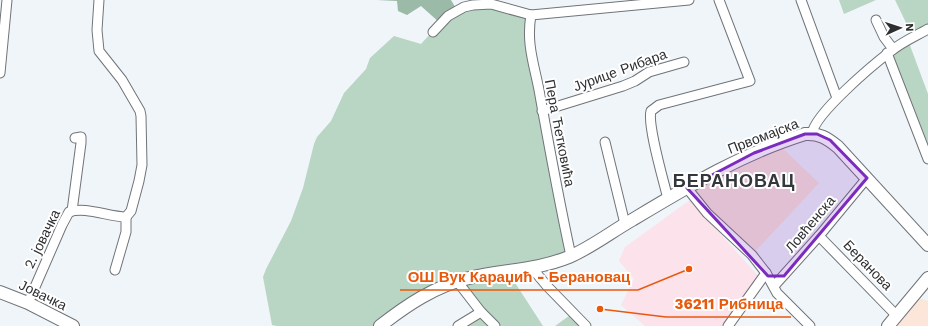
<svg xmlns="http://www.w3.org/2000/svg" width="928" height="326" font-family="'Work Sans',sans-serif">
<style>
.industrial{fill:#fce5d9}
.education{fill:#fce2eb}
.green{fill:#b9d5c4}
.forest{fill:#9bbaa8}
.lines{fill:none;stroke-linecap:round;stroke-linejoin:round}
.minor-casing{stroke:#707478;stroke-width:11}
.major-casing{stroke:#707478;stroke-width:14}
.minor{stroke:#fff;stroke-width:9}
.major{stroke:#fff;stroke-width:12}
.marked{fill:#7b2cbf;fill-opacity:0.2;stroke:#7b2cbf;stroke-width:3;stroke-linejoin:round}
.labels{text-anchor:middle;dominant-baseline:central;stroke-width:4;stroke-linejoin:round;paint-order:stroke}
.street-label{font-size:14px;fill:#2d2f31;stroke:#fff}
.district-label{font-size:18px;font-weight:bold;letter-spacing:1px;fill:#34383c;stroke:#fff}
.leader{fill:none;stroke:#e8590c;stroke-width:1.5}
.callout-dot{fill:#e8590c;stroke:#fff;stroke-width:1.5}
.callout-label{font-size:15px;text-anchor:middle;font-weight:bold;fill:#e8590c;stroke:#fff;stroke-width:4;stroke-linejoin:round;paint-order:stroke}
</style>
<rect width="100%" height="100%" fill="#f0f5f9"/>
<g class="industrial">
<path d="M 778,144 L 819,183 L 752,255 L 687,188 Z"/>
<path d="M 912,296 L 928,301 L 928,326 L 888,326 Z"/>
</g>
<path class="education" d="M 690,200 L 759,277 L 723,326 L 645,326 L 621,305 L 634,279 L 619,261 L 625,247 Z"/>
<g class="green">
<path d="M 839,0 L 876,0 L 844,14 Z"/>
<path d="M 895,0 L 928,0 L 928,29 L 913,37 Z"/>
<path d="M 473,5 L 531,15 L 529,28 L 571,256 L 508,272 L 543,326 L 458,326 L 481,312 L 457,281 L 380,326 L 277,326 L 272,325 L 263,277 L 266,269 L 291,221 L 303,188 L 314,144 L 317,137 L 331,121 L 344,93 L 366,69 L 370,58 L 394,36 L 421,44 L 440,23 Z"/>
<path d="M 908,40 L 928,94 L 928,159 L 887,53 Z"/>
<path d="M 573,313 L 586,326 L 555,326 Z"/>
</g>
<path class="forest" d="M 377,0 L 451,0 L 457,10 L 440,23 L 421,6 L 407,15 L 398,11 L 397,1 Z"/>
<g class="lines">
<g class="minor-casing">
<g id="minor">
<path d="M 801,0 L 837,98"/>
<path d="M 531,15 C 526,43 534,64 539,90 C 549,146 559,201 571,256"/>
<path d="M 876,20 L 884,37 L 893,49"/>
<path d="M 433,32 L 448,16 L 464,7 L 473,5 L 491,4 L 531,15 L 689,0"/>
<path d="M 887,53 L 928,159"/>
<path d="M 0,73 L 7,0"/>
<path d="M 542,111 L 623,86 L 635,81 L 649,72 L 684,62"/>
<path d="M 812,134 C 814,114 874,64 891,51 C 902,42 916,36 928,29"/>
<path d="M 605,142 L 625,224"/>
<path d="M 687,188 L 707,213 L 752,255 L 766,273 L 777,293 L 810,326"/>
<path d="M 668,199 C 664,182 647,125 651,111 L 659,105 L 750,81 L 719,0"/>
<path d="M 72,211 L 81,143 L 81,137 L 75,138"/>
<path d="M 819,236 L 896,315"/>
<path d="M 532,268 L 547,286 L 586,326"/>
<path d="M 115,270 L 126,232 L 126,217"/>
<path d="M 457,281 L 481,312 L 495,326"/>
<path d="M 774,286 L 819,236 L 867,178"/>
<path d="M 28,303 L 62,225 L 69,212 C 85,206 109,217 126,217 L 131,211 L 139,181 L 142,165 L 141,116 L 140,111 L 122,80 L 99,51 L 97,30 L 99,0"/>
<path d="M 458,326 L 481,312"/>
<path d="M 728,326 L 766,273"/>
</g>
</g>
<g class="major-casing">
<g id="major">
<path d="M 0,292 L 28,303 L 73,326"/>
<path d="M 380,326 C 407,305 435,286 469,278 C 503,270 537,270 569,257 C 592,247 611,232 632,220 C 687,187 743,153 805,134 C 819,133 827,138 838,147 L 928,245"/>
<path d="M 888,326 L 928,278"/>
</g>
</g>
<use href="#minor" class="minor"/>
<use href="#major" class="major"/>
</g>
<path class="marked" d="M 805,134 L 817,134 L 830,140 L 867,178 L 784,276 L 768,276 L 687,188 L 754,153 Z"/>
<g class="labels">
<g class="street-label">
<text transform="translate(620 70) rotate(-20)">Јурице Рибара</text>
<text transform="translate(560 133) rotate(79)">Пера Ћетковића</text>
<text transform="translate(763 136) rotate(-21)">Првомајска</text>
<text transform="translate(810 224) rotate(-50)">Ловћенска</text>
<text transform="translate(42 239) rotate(-64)">2. јовачка</text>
<text transform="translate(868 265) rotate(46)">Беранова</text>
<text transform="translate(43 295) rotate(26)">Јовачка</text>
</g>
<g class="district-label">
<text x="734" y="180">БЕРАНОВАЦ</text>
</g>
</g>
<path class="leader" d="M689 269L638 290H400M600 309L666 317H791"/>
<g class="callout-dot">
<circle cx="689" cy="269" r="4"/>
<circle cx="600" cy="309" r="4"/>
</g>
<g class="callout-label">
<text x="519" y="282">ОШ Вук Караџић - Берановац</text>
<text x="729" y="309">36211 Рибница</text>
</g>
<g transform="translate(900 28) rotate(87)" stroke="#ffffff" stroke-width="3" paint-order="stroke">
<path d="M0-3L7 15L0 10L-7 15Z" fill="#2d2f31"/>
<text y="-6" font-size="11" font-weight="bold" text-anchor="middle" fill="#2d2f31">N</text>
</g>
</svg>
